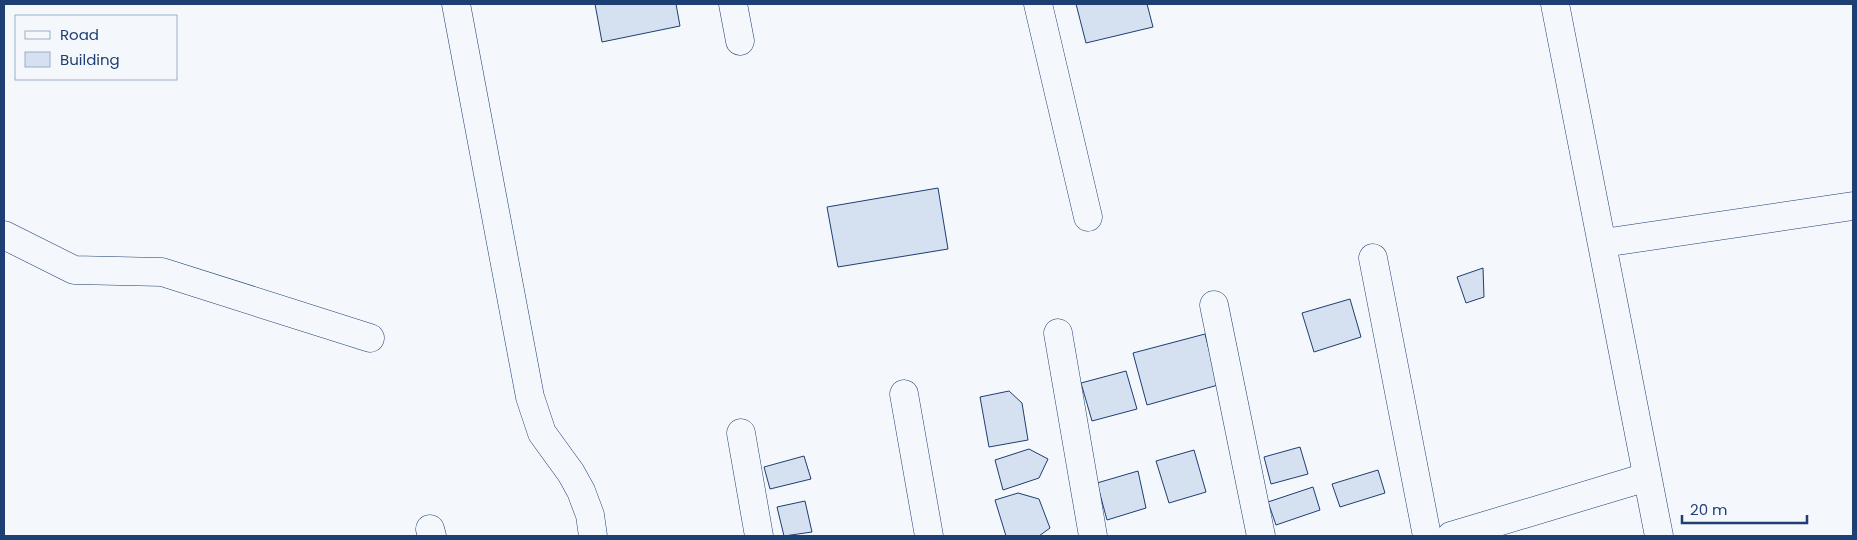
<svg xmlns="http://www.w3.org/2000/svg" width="1857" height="540" font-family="Poppins,sans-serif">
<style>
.building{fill:#d5e0f0;stroke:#1d3f73}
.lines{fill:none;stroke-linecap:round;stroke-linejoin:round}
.street-casing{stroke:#1d3f73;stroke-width:29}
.secondary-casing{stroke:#1d3f73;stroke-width:29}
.street{stroke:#f4f7fb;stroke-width:28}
.secondary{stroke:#f4f7fb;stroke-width:28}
</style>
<rect width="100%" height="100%" fill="#f4f7fb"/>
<g class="building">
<path d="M 595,4 L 676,4 L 680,26 L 602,42 Z"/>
<path d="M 1076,4 L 1147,4 L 1153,27 L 1086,43 Z"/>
<path d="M 938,188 L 948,249 L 838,267 L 827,207 Z"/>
<path d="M 1483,268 L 1484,297 L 1466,303 L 1457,277 Z"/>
<path d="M 1350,299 L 1361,337 L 1314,352 L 1302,313 Z"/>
<path d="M 1205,334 L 1218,385 L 1147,405 L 1133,353 Z"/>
<path d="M 1126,371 L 1137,409 L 1092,421 L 1081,383 Z"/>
<path d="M 1009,391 L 1022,403 L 1028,440 L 989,447 L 980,397 Z"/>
<path d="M 1300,447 L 1308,474 L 1271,484 L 1264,457 Z"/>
<path d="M 1029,449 L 1048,459 L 1039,478 L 1003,490 L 995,460 Z"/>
<path d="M 1194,450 L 1206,492 L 1169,503 L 1156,461 Z"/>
<path d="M 804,456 L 811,479 L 770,489 L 764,467 Z"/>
<path d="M 1378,470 L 1385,493 L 1340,507 L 1332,484 Z"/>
<path d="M 1138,471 L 1146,508 L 1107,520 L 1097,483 Z"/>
<path d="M 1313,487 L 1320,510 L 1276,525 L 1268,502 Z"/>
<path d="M 1018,493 L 1039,499 L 1050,528 L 1039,536 L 1006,536 L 995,500 Z"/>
<path d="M 805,501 L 812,532 L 784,536 L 777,507 Z"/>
</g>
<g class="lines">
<g class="street-casing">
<g id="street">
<path d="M 456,4 L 530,397 L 542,433 L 571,473 L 581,491 L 590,515 L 593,536"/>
<path d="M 733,4 L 740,41"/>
<path d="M 1038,4 L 1088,217"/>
<path d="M 4,235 L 74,270 L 162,272 L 370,338"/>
<path d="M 1603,243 L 1853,206"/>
<path d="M 1373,258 L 1427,536"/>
<path d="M 1214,305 L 1261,536"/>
<path d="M 1058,333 L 1093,536"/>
<path d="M 904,394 L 929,536"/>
<path d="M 741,433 L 759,536"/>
<path d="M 430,529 L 432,536"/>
<path d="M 1451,536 L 1647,477"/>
</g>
</g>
<g class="secondary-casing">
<path id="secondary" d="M 1555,4 L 1659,536"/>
</g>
<use href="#street" class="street"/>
<use href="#secondary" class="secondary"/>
</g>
<rect width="1857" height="540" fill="none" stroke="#1d3f73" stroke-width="10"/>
<rect x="15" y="15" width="162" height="65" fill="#f4f7fb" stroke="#9eadc5"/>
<rect x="25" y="31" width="25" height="8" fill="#f4f7fb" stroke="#9eadc5"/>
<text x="60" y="40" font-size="15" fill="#1d3f73">Road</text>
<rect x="25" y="52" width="25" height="15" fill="#d5e0f0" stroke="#9eadc5"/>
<text x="60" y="65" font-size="15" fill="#1d3f73">Building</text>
<path d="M1682 515v8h125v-8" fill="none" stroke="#1d3f73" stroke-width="2.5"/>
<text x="1690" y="515" font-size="15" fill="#1d3f73" stroke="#f4f7fb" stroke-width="4" paint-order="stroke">20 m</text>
</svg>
